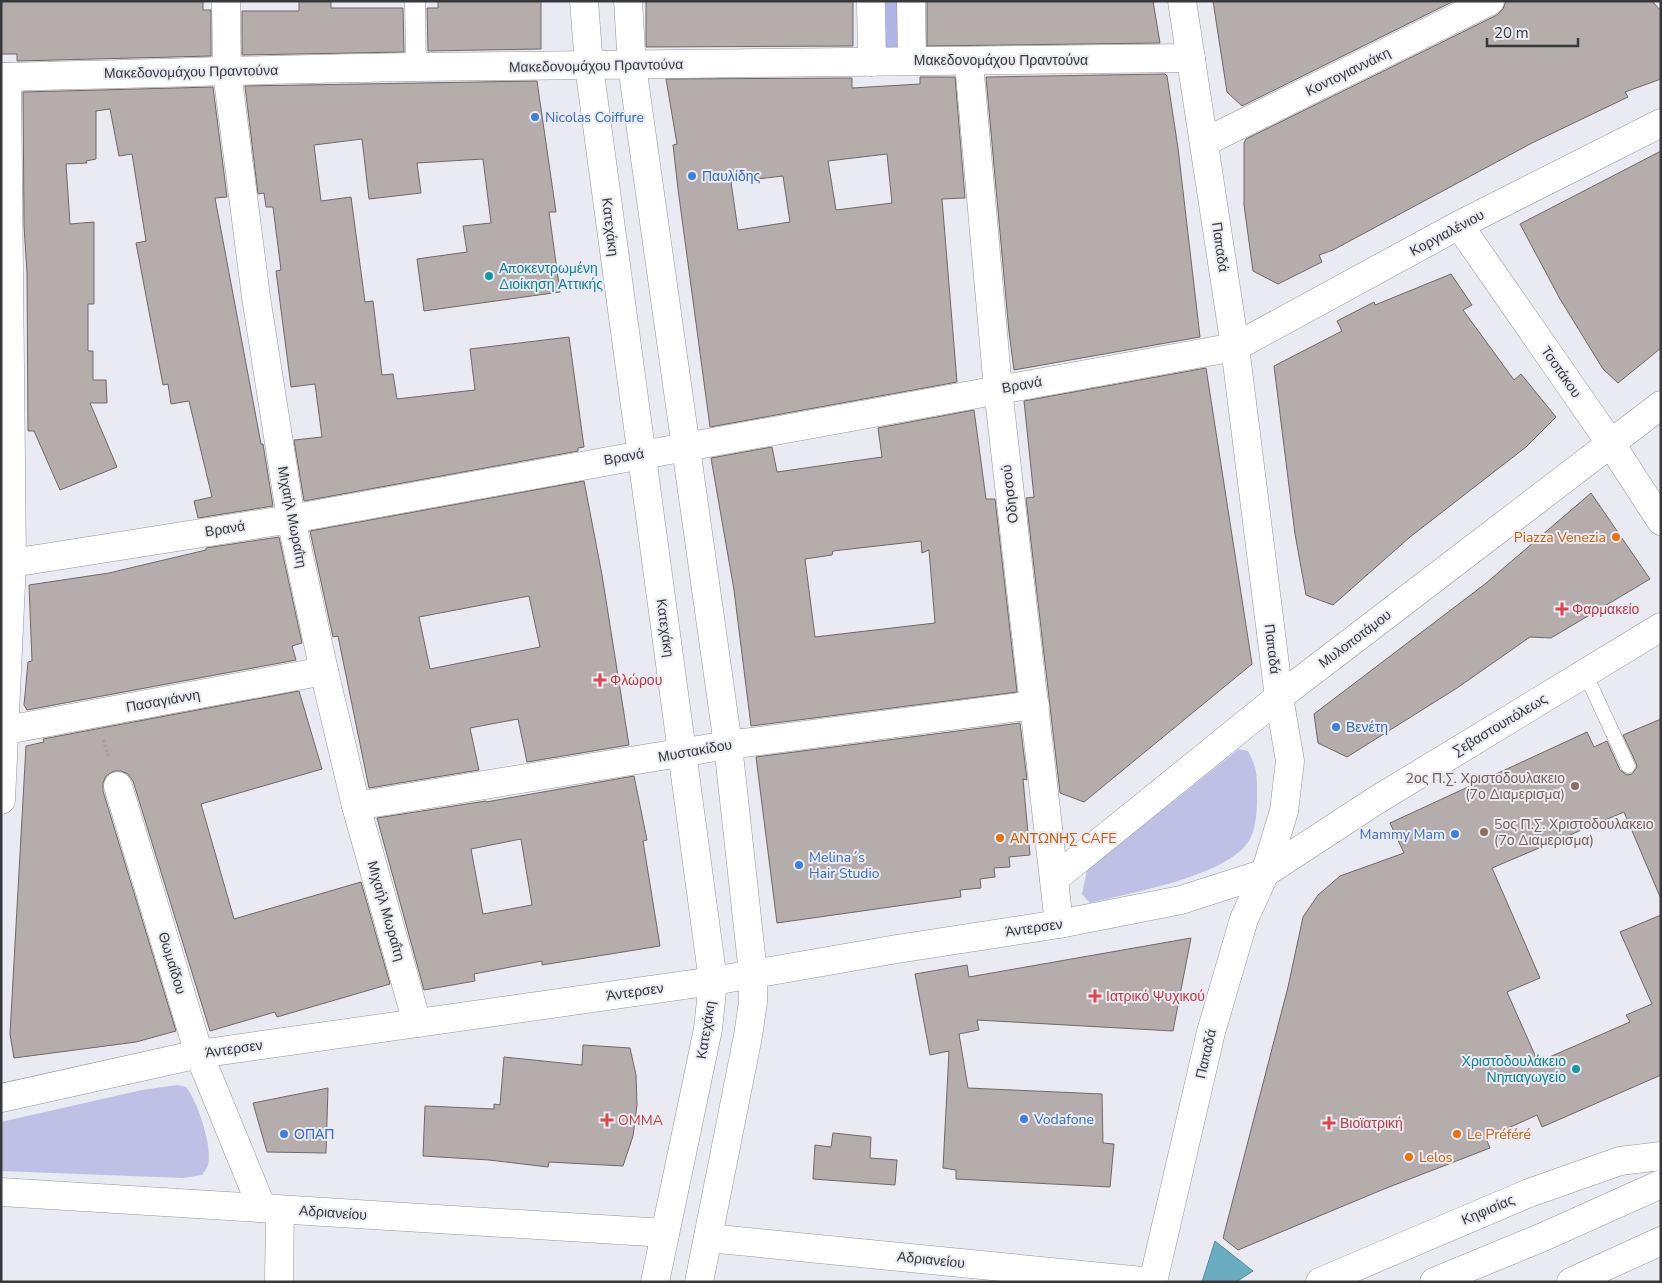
<svg xmlns="http://www.w3.org/2000/svg" width="1662" height="1283" font-family="'Nunito Sans',sans-serif">
<style>
.green{fill:#bec1e5}
.forest{fill:#b0b4e7}
.water{fill:#6aadc1;stroke:#5b8a99}
.building{fill:#b5adab;stroke:#706866;fill-rule:evenodd}
.lines{fill:none;stroke-linecap:round;stroke-linejoin:round}
.service-casing{stroke:#94949b;stroke-width:15}
.pedestrian-casing{stroke:#94949b;stroke-width:21}
.minor-casing{stroke:#94949b;stroke-width:29}
.tertiary-casing{stroke:#94949b;stroke-width:29}
.secondary-casing{stroke:#94949b;stroke-width:29}
.primary-casing{stroke:#94949b;stroke-width:29}
.path{stroke:#a0a0a6;stroke-width:3;stroke-dasharray:2.5 2.5;stroke-linecap:butt}
.service{stroke:#fff;stroke-width:14}
.pedestrian{stroke:#fff;stroke-width:20}
.minor{stroke:#fff;stroke-width:28}
.tertiary{stroke:#fff;stroke-width:28}
.secondary{stroke:#fff;stroke-width:28}
.primary{stroke:#fff;stroke-width:28}
.shop-dot{fill:#3f7fe0;stroke:#eaeaf2;stroke-width:2}
.culture-dot{fill:#0f9aa8;stroke:#eaeaf2;stroke-width:2}
.food-dot{fill:#e8710a;stroke:#eaeaf2;stroke-width:2}
.health-dot{fill:#e0444e;stroke:#eaeaf2;stroke-width:2}
.education-dot{fill:#8d6e63;stroke:#eaeaf2;stroke-width:2}
.labels{text-anchor:middle;dominant-baseline:central;stroke-width:4;stroke-linejoin:round;paint-order:stroke}
.street-label{font-size:14px;fill:#37383b;stroke:#eaeaf2}
.shop-label{font-size:14px;fill:#366cbe;stroke:#eaeaf2;text-anchor:start}
.culture-label{font-size:14px;fill:#0d838f;stroke:#eaeaf2;text-anchor:start}
.food-label{font-size:14px;fill:#c56008;stroke:#eaeaf2;text-anchor:start}
.health-label{font-size:14px;fill:#be3a42;stroke:#eaeaf2;text-anchor:start}
.education-label{font-size:14px;fill:#785e54;stroke:#eaeaf2;text-anchor:end}
</style>
<rect width="100%" height="100%" fill="#eaeaf2"/>
<g class="green">
<path d="M 1239,749 L 1248,751 C 1258,770 1257,777 1257,798 C 1257,811 1256,828 1250,839 C 1230,876 1129,893 1090,903 L 1082,894 L 1087,870 Z"/>
<path d="M 177,1085 L 186,1087 C 197,1100 213,1147 208,1165 C 207,1168 204,1172 202,1175 L 183,1178 L 1,1171 L 1,1122 L 142,1090 Z"/>
</g>
<path class="forest" d="M 881,1 L 902,1 L 903,48 L 882,48 Z"/>
<path class="water" d="M 1215,1241 L 1253,1271 L 1236,1282 L 1202,1282 Z"/>
<g class="building">
<path d="M 1,1 L 203,1 L 203,10 L 211,10 L 211,56 L 17,61 L 17,54 L 1,54 Z"/>
<path d="M 299,1 L 331,1 L 331,8 L 403,8 L 404,52 L 242,55 L 242,11 L 299,11 Z"/>
<path d="M 438,1 L 541,1 L 541,49 L 428,51 L 427,8 L 438,8 Z"/>
<path d="M 646,1 L 853,1 L 853,46 L 646,47 Z"/>
<path d="M 927,1 L 1153,1 L 1160,43 L 927,46 Z"/>
<path d="M 1213,1 L 1454,1 L 1242,106 L 1227,92 Z"/>
<path d="M 1506,1 L 1652,1 L 1661,11 L 1661,79 L 1625,92 L 1628,97 L 1532,143 L 1333,250 L 1319,255 L 1322,262 L 1278,284 L 1253,271 L 1244,205 L 1244,143 L 1246,139 L 1497,15 L 1503,9 Z"/>
<path d="M 1165,74 L 1167,76 L 1178,148 L 1200,337 L 1014,370 L 1009,332 L 986,77 Z"/>
<path d="M 920,77 L 955,77 L 965,198 L 942,199 L 957,382 L 710,427 L 678,189 L 673,145 L 677,144 L 666,79 L 852,78 L 852,88 L 920,84 ZM 887,154 L 892,203 L 836,210 L 828,161 ZM 783,176 L 790,222 L 738,230 L 731,182 Z"/>
<path d="M 537,81 L 556,212 L 549,212 L 560,292 L 424,311 L 417,259 L 467,252 L 463,226 L 491,223 L 483,159 L 417,163 L 421,193 L 369,199 L 362,139 L 314,145 L 321,201 L 351,197 L 365,302 L 373,301 L 382,375 L 393,374 L 397,399 L 475,390 L 470,349 L 569,337 L 584,447 L 578,448 L 578,451 L 304,501 L 294,440 L 322,437 L 315,384 L 291,387 L 276,271 L 281,270 L 273,207 L 266,207 L 264,193 L 258,194 L 245,86 Z"/>
<path d="M 213,87 L 227,197 L 215,198 L 261,444 L 263,444 L 273,506 L 198,518 L 194,501 L 212,497 L 189,401 L 171,404 L 168,384 L 163,385 L 136,243 L 146,241 L 132,154 L 119,156 L 110,109 L 96,111 L 96,159 L 86,161 L 87,163 L 66,164 L 70,224 L 94,222 L 94,304 L 88,304 L 88,351 L 93,351 L 93,380 L 106,380 L 107,403 L 90,403 L 117,467 L 60,490 L 34,431 L 28,431 L 27,273 L 24,226 L 23,92 Z"/>
<path d="M 1661,151 L 1661,348 L 1618,383 L 1603,369 L 1560,299 L 1520,224 Z"/>
<path d="M 1451,274 L 1472,305 L 1463,310 L 1514,380 L 1521,374 L 1556,417 L 1526,447 L 1410,537 L 1333,605 L 1306,595 L 1295,534 L 1274,366 L 1342,331 L 1337,321 L 1374,302 L 1375,305 Z"/>
<path d="M 1206,368 L 1252,664 L 1084,802 L 1060,793 L 1026,498 L 1034,497 L 1024,401 Z"/>
<path d="M 974,410 L 986,499 L 995,499 L 1017,692 L 751,726 L 734,590 L 711,458 L 772,447 L 777,472 L 882,457 L 878,428 ZM 921,541 L 922,553 L 929,550 L 935,623 L 815,637 L 805,559 L 832,555 L 833,551 Z"/>
<path d="M 584,481 L 602,575 L 629,745 L 527,762 L 518,719 L 470,728 L 479,770 L 369,788 L 338,636 L 333,637 L 310,531 ZM 529,596 L 540,647 L 430,669 L 419,617 Z"/>
<path d="M 1591,493 L 1650,579 L 1551,638 L 1530,637 L 1457,688 L 1347,757 L 1318,743 L 1314,714 L 1485,584 Z"/>
<path d="M 279,537 L 302,643 L 292,646 L 296,660 L 27,710 L 24,705 L 28,662 L 32,661 L 29,585 L 109,573 L 206,550 L 206,548 Z"/>
<path d="M 299,691 L 322,769 L 201,804 L 234,919 L 361,882 L 390,984 L 277,1017 L 275,1012 L 210,1031 L 133,781 L 128,774 L 121,771 L 114,771 L 106,776 L 103,783 L 103,791 L 176,1031 L 136,1042 L 14,1058 L 10,1034 L 26,746 L 44,742 L 43,739 Z"/>
<path d="M 1661,719 L 1661,899 L 1624,812 L 1492,868 L 1540,978 L 1507,992 L 1538,1062 L 1630,1022 L 1626,1015 L 1652,1004 L 1620,932 L 1661,915 L 1661,1075 L 1542,1127 L 1537,1115 L 1486,1138 L 1490,1148 L 1384,1189 L 1238,1250 L 1223,1238 L 1288,987 L 1303,917 L 1318,895 L 1340,876 L 1404,853 L 1390,823 L 1587,732 L 1594,747 L 1607,741 L 1620,770 L 1627,775 L 1632,774 L 1637,767 L 1636,763 L 1623,735 Z"/>
<path d="M 1020,723 L 1027,780 L 1023,779 L 1030,855 L 1009,857 L 1010,867 L 994,868 L 995,877 L 980,879 L 981,888 L 960,890 L 961,897 L 777,923 L 756,757 Z"/>
<path d="M 634,776 L 647,840 L 643,841 L 660,946 L 542,965 L 542,961 L 474,974 L 475,981 L 424,990 L 377,818 L 486,801 L 486,802 ZM 521,839 L 532,905 L 483,914 L 471,849 Z"/>
<path d="M 1191,938 L 1173,1031 L 977,1020 L 979,1030 L 959,1034 L 968,1088 L 1102,1094 L 1103,1143 L 1114,1144 L 1110,1187 L 956,1179 L 956,1170 L 943,1168 L 949,1051 L 930,1055 L 915,974 L 967,965 L 969,977 Z"/>
<path d="M 583,1045 L 630,1048 L 636,1075 L 637,1105 L 633,1136 L 623,1166 L 549,1162 L 548,1167 L 489,1160 L 423,1156 L 425,1106 L 494,1109 L 494,1104 L 500,1105 L 504,1057 L 582,1065 Z"/>
<path d="M 328,1088 L 326,1153 L 267,1152 L 253,1103 Z"/>
<path d="M 833,1133 L 871,1137 L 870,1158 L 897,1160 L 895,1185 L 813,1179 L 815,1145 L 831,1147 Z"/>
</g>
<g class="lines">
<g class="service-casing">
<path id="service" d="M 1585,673 L 1628,766"/>
</g>
<g class="pedestrian-casing">
<path id="pedestrian" d="M 415,1 L 416,67"/>
</g>
<g class="minor-casing">
<g id="minor">
<path d="M 226,1 L 227,72 L 256,297 L 291,519 L 324,671 L 356,806 L 417,1023"/>
<path d="M 871,1 L 872,62"/>
<path d="M 911,1 L 912,60"/>
<path d="M 969,63 L 998,389 L 1059,924"/>
<path d="M 1,77 C 139,74 276,69 414,67 C 673,62 932,63 1191,58"/>
<path d="M 1205,142 L 1490,1"/>
<path d="M 1459,225 L 1611,444 L 1661,521"/>
<path d="M 12,563 L 291,519 L 1235,347 L 1459,225 L 1661,123"/>
<path d="M 1,731 L 324,671"/>
<path d="M 118,786 L 199,1054 L 262,1208"/>
<path d="M 1,800 L 12,563 L 7,77"/>
<path d="M 356,806 L 728,745 L 1035,705"/>
<path d="M 1054,879 L 1279,697 L 1661,405"/>
<path d="M 1,1098 L 199,1054 L 713,981 L 897,949 L 1059,924 L 1181,900 L 1265,873 L 1375,801 L 1661,627"/>
<path d="M 708,1238 L 1153,1282"/>
<path d="M 279,1282 L 280,1210"/>
<path d="M 1153,1282 L 1211,1032 L 1244,919 L 1265,873 L 1284,811 L 1290,761 L 1279,697 L 1235,347 L 1182,1"/>
</g>
</g>
<g class="tertiary-casing">
<path id="tertiary" d="M 1,1192 L 665,1233"/>
</g>
<g class="secondary-casing">
<g id="secondary">
<path d="M 584,1 L 589,66 L 713,981 L 708,1029 L 655,1282"/>
<path d="M 628,1 L 632,66 L 728,745 L 753,973 L 753,1002 L 748,1036 L 699,1282"/>
</g>
</g>
<g class="primary-casing">
<g id="primary">
<path d="M 1320,1282 L 1529,1193 L 1620,1161 L 1661,1156"/>
<path d="M 1434,1282 L 1543,1237 L 1661,1184"/>
<path d="M 1571,1282 L 1661,1241"/>
</g>
</g>
<path class="path" d="M 103,740 L 109,758"/>
<use href="#service" class="service"/>
<use href="#pedestrian" class="pedestrian"/>
<use href="#minor" class="minor"/>
<use href="#tertiary" class="tertiary"/>
<use href="#secondary" class="secondary"/>
<use href="#primary" class="primary"/>
</g>
<g class="shop-dot">
<circle cx="535" cy="117" r="5"/>
<circle cx="692" cy="176" r="5"/>
<circle cx="1336" cy="727" r="5"/>
<circle cx="1455" cy="834" r="5"/>
<circle cx="799" cy="865" r="5"/>
<circle cx="1024" cy="1119" r="5"/>
<circle cx="284" cy="1134" r="5"/>
</g>
<g class="culture-dot">
<circle cx="489" cy="276" r="5"/>
<circle cx="1576" cy="1069" r="5"/>
</g>
<g class="food-dot">
<circle cx="1616" cy="537" r="5"/>
<circle cx="1000" cy="838" r="5"/>
<circle cx="1457" cy="1134" r="5"/>
<circle cx="1409" cy="1157" r="5"/>
</g>
<g class="health-dot">
<path d="M1559.5 601.5h5v5h5v5h-5v5h-5v-5h-5v-5h5z"/>
<path d="M597.5 672.5h5v5h5v5h-5v5h-5v-5h-5v-5h5z"/>
<path d="M1092.5 988.5h5v5h5v5h-5v5h-5v-5h-5v-5h5z"/>
<path d="M604.5 1112.5h5v5h5v5h-5v5h-5v-5h-5v-5h5z"/>
<path d="M1326.5 1115.5h5v5h5v5h-5v5h-5v-5h-5v-5h5z"/>
</g>
<g class="education-dot">
<circle cx="1575" cy="786" r="5"/>
<circle cx="1484" cy="832" r="5"/>
</g>
<g class="labels">
<g class="street-label">
<text x="1001" y="60">Μακεδονομάχου Πραντούνα</text>
<text transform="translate(596 66) rotate(-1)">Μακεδονομάχου Πραντούνα</text>
<text transform="translate(191 72) rotate(-1)">Μακεδονομάχου Πραντούνα</text>
<text transform="translate(1348 72) rotate(-26)">Κοντογιαννάκη</text>
<text transform="translate(610 227) rotate(83)">Κατεχάκη</text>
<text transform="translate(1447 233) rotate(-28)">Κοργιαλένιου</text>
<text transform="translate(1220 247) rotate(82)">Παπαδά</text>
<text transform="translate(1561 372) rotate(55)">Τσοτάκου</text>
<text transform="translate(1022 385) rotate(-10)">Βρανά</text>
<text transform="translate(624 457) rotate(-10)">Βρανά</text>
<text transform="translate(1010 494) rotate(-97)">Οδησσού</text>
<text transform="translate(292 517) rotate(79)">Μιχαήλ Μωραΐτη</text>
<text transform="translate(225 529) rotate(-9)">Βρανά</text>
<text transform="translate(665 628) rotate(82)">Κατεχάκη</text>
<text transform="translate(1355 639) rotate(-37)">Μυλοποτάμου</text>
<text transform="translate(1272 649) rotate(83)">Παπαδά</text>
<text transform="translate(163 701) rotate(-10)">Πασαγιάννη</text>
<text transform="translate(1500 725) rotate(-31)">Σεβαστουπόλεως</text>
<text transform="translate(695 751) rotate(-10)">Μυστακίδου</text>
<text transform="translate(386 911) rotate(74)">Μιχαήλ Μωραΐτη</text>
<text transform="translate(1034 928) rotate(-8)">Άντερσεν</text>
<text transform="translate(172 963) rotate(73)">Θωμαΐδου</text>
<text transform="translate(635 992) rotate(-8)">Άντερσεν</text>
<text transform="translate(706 1030) rotate(-81)">Κατεχάκη</text>
<text transform="translate(234 1049) rotate(-8)">Άντερσεν</text>
<text transform="translate(1206 1054) rotate(-77)">Παπαδά</text>
<text transform="translate(1488 1210) rotate(-23)">Κηφισίας</text>
<text transform="translate(333 1213) rotate(4)">Αδριανείου</text>
<text transform="translate(931 1260) rotate(6)">Αδριανείου</text>
</g>
<g class="shop-label">
<text x="545" y="117">Nicolas Coiffure</text>
<text x="702" y="176">Παυλίδης</text>
<text x="1346" y="727">Βενέτη</text>
<text x="1445" y="834" text-anchor="end">Mammy Mam</text>
<text x="809" y="857">Melina´s<tspan x="809" dy="16">Hair Studio</tspan></text>
<text x="1034" y="1119">Vodafone</text>
<text x="294" y="1134">ΟΠΑΠ</text>
</g>
<g class="culture-label">
<text x="499" y="268">Αποκεντρωμένη<tspan x="499" dy="16">Διοίκηση Αττικής</tspan></text>
<text x="1566" y="1061" text-anchor="end">Χριστοδουλάκειο<tspan x="1566" dy="16">Νηπιαγωγείο</tspan></text>
</g>
<g class="food-label">
<text x="1606" y="537" text-anchor="end">Piazza Venezia</text>
<text x="1010" y="838">ΑΝΤΩΝΗΣ CAFE</text>
<text x="1467" y="1134">Le Préféré</text>
<text x="1419" y="1157">Lelos</text>
</g>
<g class="health-label">
<text x="1572" y="609">Φαρμακείο</text>
<text x="610" y="680">Φλώρου</text>
<text x="1106" y="996">Ιατρικό Ψυχικού</text>
<text x="618" y="1120">OMMA</text>
<text x="1340" y="1123">Βιοϊατρική</text>
</g>
<g class="education-label">
<text x="1565" y="778">2ος Π.Σ. Χριστοδουλακειο<tspan x="1565" dy="16">(7ο Διαμερισμα)</tspan></text>
<text x="1494" y="824" text-anchor="start">5ος Π.Σ. Χριστοδουλακειο<tspan x="1494" dy="16">(7ο Διαμερισμα)</tspan></text>
</g>
</g>
<rect width="1662" height="1283" fill="none" stroke="#37383b" stroke-width="5"/>
<path d="M1487 38v8h91v-8" fill="none" stroke="#37383b" stroke-width="2.5"/>
<text x="1494" y="38" font-size="15" fill="#37383b" stroke="#eaeaf2" stroke-width="4" paint-order="stroke">20 m</text>
</svg>
